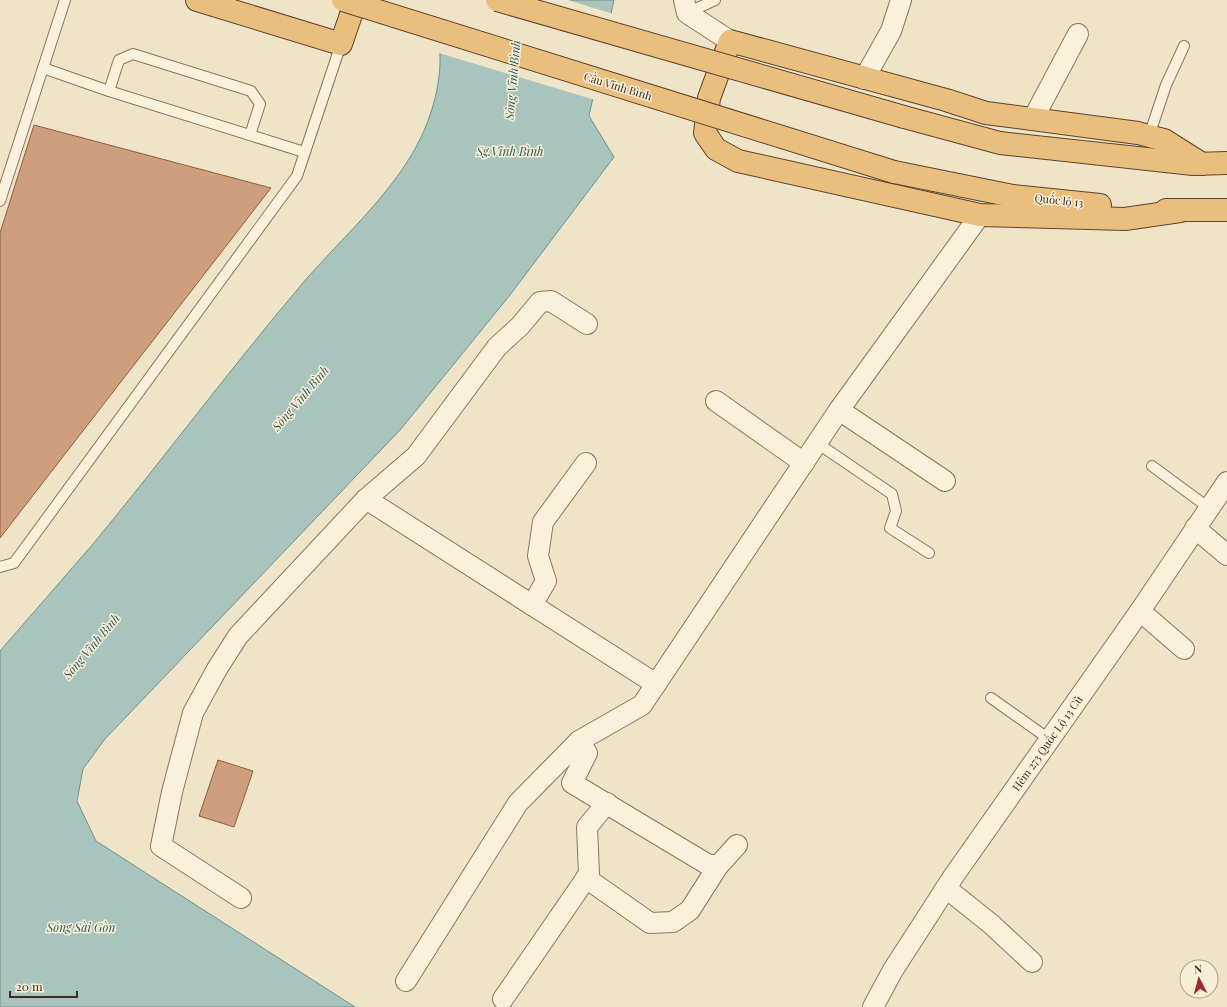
<svg xmlns="http://www.w3.org/2000/svg" width="1227" height="1007" font-family="'Playfair Display',serif">
<style>
.water{fill:#a9c4bc;stroke:#6f938a}
.pier{fill:#f0e4c8}
.building{fill:#cf9f7d;stroke:#8d5f41}
.lines{fill:none;stroke-linecap:round;stroke-linejoin:round}
.service-casing{stroke:#8d765c;stroke-width:12}
.minor-casing{stroke:#8d765c;stroke-width:22}
.trunk-casing{stroke:#5b4430;stroke-width:24}
.service{stroke:#faf1dc;stroke-width:10}
.minor{stroke:#faf1dc;stroke-width:20}
.trunk{stroke:#eabe7c;stroke-width:22}
.trunk-bridge-casing{stroke:#5b4430;stroke-width:24;stroke-linecap:butt}
.trunk-bridge{stroke:#eabe7c;stroke-width:22}
.labels{text-anchor:middle;dominant-baseline:central;stroke-width:3;stroke-linejoin:round;paint-order:stroke}
.street-label{font-size:11px;fill:#3d2e20;stroke:#f7eed8}
.water-label{font-size:12px;font-style:italic;fill:#2f5d5a;stroke:#f7eed8}
</style>
<rect width="100%" height="100%" fill="#f0e4c8"/>
<path class="water" d="M 427,0 L 614,0 L 589,116 L 614,157 L 510,295 L 401,429 L 105,739 L 83,769 L 77,801 L 96,841 L 355,1007 L 0,1007 L 0,651 C 31,615 62,580 93,544 C 164,458 230,369 302,284 C 344,235 402,186 426,126 C 443,83 446,42 427,0 Z"/>
<path class="pier" d="M 425,0 L 568,0 L 613,14 L 595,100 L 439,53 L 432,15 Z"/>
<g class="building">
<path d="M 34,125 L 271,188 L 0,538 L 0,233 Z"/>
<path d="M 218,760 L 253,771 L 234,827 L 199,816 Z"/>
</g>
<g class="lines">
<g class="service-casing">
<g id="service">
<path d="M 687,13 L 715,0"/>
<path d="M 43,68 L 109,91 L 304,152"/>
<path d="M 109,91 L 119,60 L 133,54 L 251,91 L 260,104 L 250,135"/>
<path d="M 1149,136 L 1166,85 L 1184,46"/>
<path d="M 0,201 L 65,0"/>
<path d="M 817,443 L 892,494 L 896,511 L 890,528 L 929,553"/>
<path d="M 1152,466 L 1209,508"/>
<path d="M 0,567 L 14,563 L 297,176 L 341,44"/>
<path d="M 991,698 L 1049,739"/>
</g>
</g>
<g class="minor-casing">
<g id="minor">
<path d="M 684,0 L 687,13 L 730,41"/>
<path d="M 864,79 L 891,31 L 901,0"/>
<path d="M 1033,119 L 1078,34"/>
<path d="M 716,401 L 804,463"/>
<path d="M 839,410 L 945,481"/>
<path d="M 366,499 L 656,684"/>
<path d="M 1195,528 L 1227,555"/>
<path d="M 532,605 L 546,581 L 538,556 L 543,522 L 586,463"/>
<path d="M 1140,611 L 1184,649"/>
<path d="M 579,741 L 587,753 L 572,783 L 707,864 L 718,866"/>
<path d="M 586,878 L 650,923 L 673,922 L 690,910 L 718,866 L 737,845"/>
<path d="M 946,888 L 991,924 L 1032,962"/>
<path d="M 241,898 L 161,846 L 172,792 L 193,713 L 217,669 L 238,636 L 366,499 L 416,456 L 497,347 L 520,326 L 540,302 L 551,301 L 587,324"/>
<path d="M 406,981 L 518,803 L 579,741 L 642,705 L 839,410 L 980,215"/>
<path d="M 503,999 L 589,874 L 587,827 L 607,803"/>
<path d="M 873,1007 L 893,970 L 953,877 L 1140,611 L 1227,482"/>
</g>
</g>
<g class="trunk-casing">
<g id="trunk">
<path d="M 197,0 L 341,44 L 356,0"/>
<path d="M 904,117 L 1000,143 L 1193,164 L 1227,163"/>
<path d="M 894,172 L 1013,196 L 1100,205"/>
<path d="M 1166,210 L 1227,210"/>
<path d="M 1180,211 L 1125,219 L 980,215 L 738,161 L 716,149 L 705,133 L 709,98 L 730,41 L 946,100 L 986,113 L 1138,133 L 1164,140 L 1202,164"/>
</g>
</g>
<use href="#service" class="service"/>
<use href="#minor" class="minor"/>
<use href="#trunk" class="trunk"/>
<g class="trunk-bridge-casing">
<g id="trunk-bridge">
<path d="M 343,0 L 894,172"/>
<path d="M 497,0 L 904,117"/>
</g>
</g>
<use href="#trunk-bridge" class="trunk-bridge"/>
</g>
<g class="labels">
<g class="street-label">
<text transform="translate(618 86) rotate(17)">Cầu Vĩnh Bình</text>
<text transform="translate(1059 200) rotate(6)">Quốc lộ 13</text>
<text transform="translate(1047 743) rotate(-55)">Hẻm 273 Quốc Lộ 13 Cũ</text>
</g>
<g class="water-label">
<text transform="translate(512 80) rotate(-85)">Sông Vĩnh Bình</text>
<text x="510" y="151">Sg.Vĩnh Bình</text>
<text transform="translate(300 398) rotate(-50)">Sông Vĩnh Bình</text>
<text transform="translate(91 646) rotate(-50)">Sông Vĩnh Bình</text>
<text x="81" y="927">Sông Sài Gòn</text>
</g>
</g>
<g transform="translate(1199 979) rotate(354)"><circle r="19" fill="#f7eed8" stroke="#ada18e"/>
<path d="M0-3L7 15L0 10L-7 15Z" fill="#9e2a2b"/>
<text y="-6" font-size="11" font-weight="bold" text-anchor="middle" fill="#3d2e20">N</text>
</g>
<path d="M10 991v6h67v-6" fill="none" stroke="#3d2e20" stroke-width="2"/>
<text x="16" y="991" font-size="12" fill="#3d2e20" stroke="#f7eed8" stroke-width="3" paint-order="stroke">20 m</text>
</svg>
